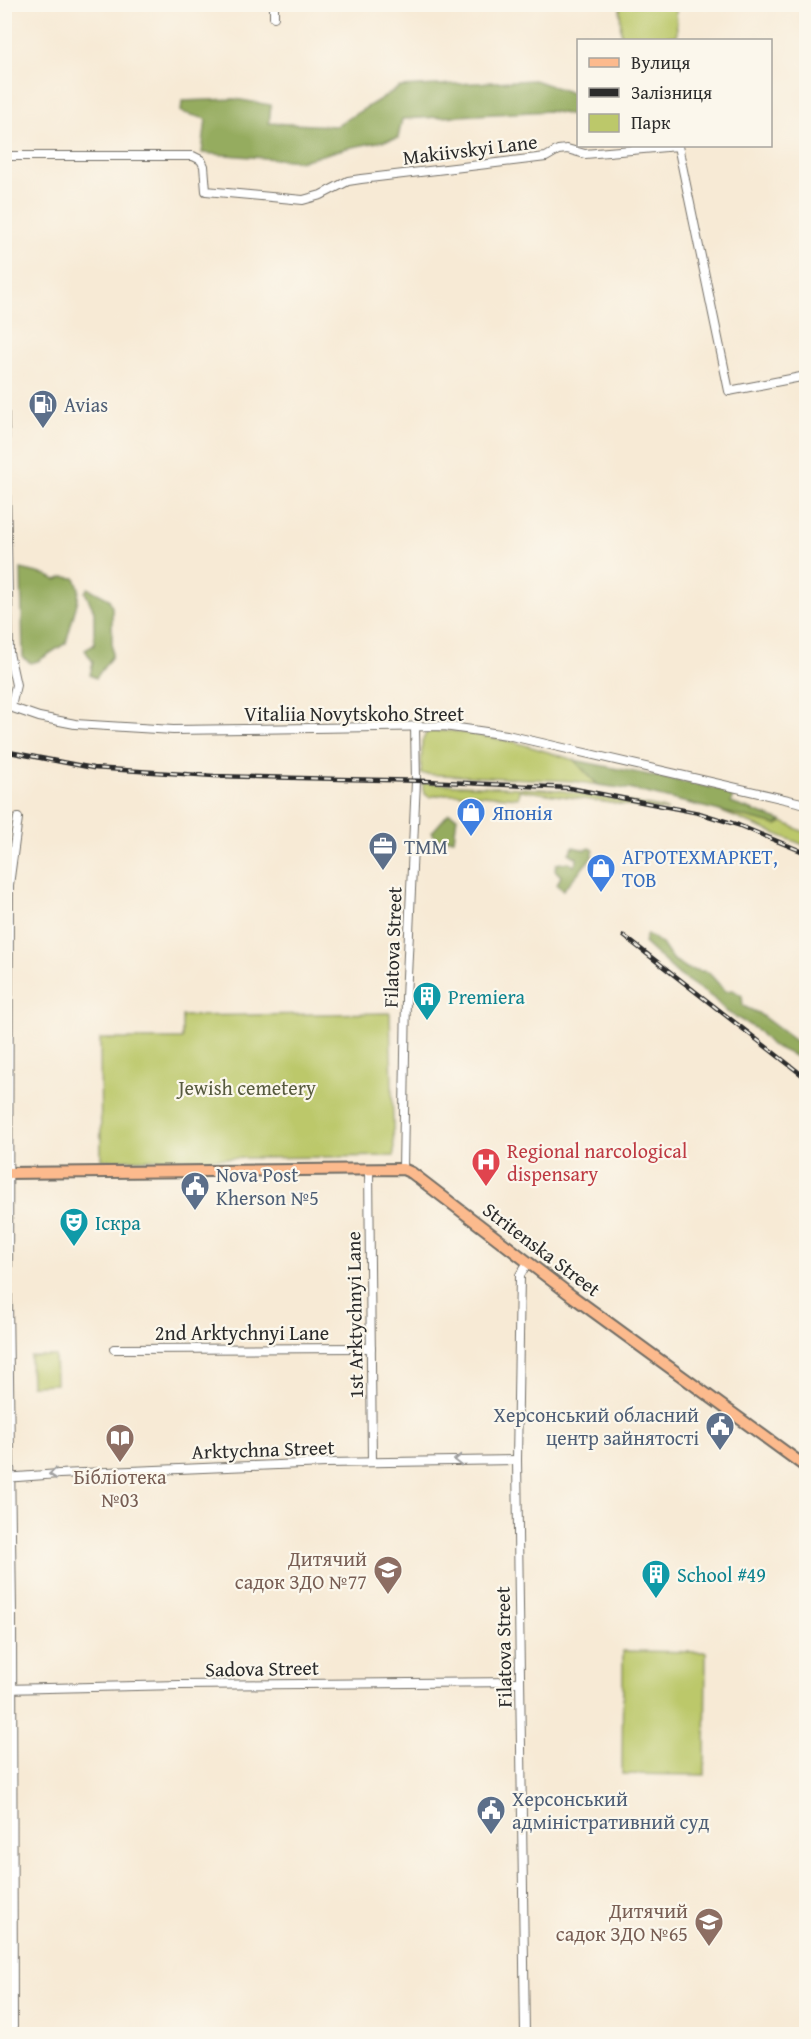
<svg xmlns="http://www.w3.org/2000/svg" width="811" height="2039" font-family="'Gentium Book Plus',serif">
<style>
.green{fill:#bcc86a;stroke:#747a4a;stroke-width:1.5}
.forest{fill:#95ac5e;stroke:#606c44;stroke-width:1.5}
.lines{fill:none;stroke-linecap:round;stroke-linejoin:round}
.minor-casing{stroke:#726e66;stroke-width:10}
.major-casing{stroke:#726e66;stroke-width:14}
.minor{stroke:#fff;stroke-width:8}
.major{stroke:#fcba8d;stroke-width:10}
.rail-casing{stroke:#2b2b2b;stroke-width:4.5}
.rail{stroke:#fbf7ec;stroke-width:2;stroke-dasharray:7;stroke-linecap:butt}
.oneway{stroke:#a0a0a0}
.labels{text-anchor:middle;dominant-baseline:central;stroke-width:4.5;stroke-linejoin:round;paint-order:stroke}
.street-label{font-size:20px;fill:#2b2b2b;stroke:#fbf7ec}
.service-label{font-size:20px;fill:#4e5e75;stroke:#fbf7ec;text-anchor:start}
.shop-label{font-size:20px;fill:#366cbe;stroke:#fbf7ec;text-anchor:start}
.culture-label{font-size:20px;fill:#0d838f;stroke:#fbf7ec;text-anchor:start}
.park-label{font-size:20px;fill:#565a3e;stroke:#fbf7ec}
.health-label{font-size:20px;fill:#be3a42;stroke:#fbf7ec;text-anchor:start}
.education-label{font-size:20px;fill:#785e54;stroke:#fbf7ec;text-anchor:end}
</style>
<rect width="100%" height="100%" fill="#fbf7ec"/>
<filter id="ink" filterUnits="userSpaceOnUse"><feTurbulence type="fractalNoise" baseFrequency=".0167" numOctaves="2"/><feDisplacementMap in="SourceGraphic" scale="12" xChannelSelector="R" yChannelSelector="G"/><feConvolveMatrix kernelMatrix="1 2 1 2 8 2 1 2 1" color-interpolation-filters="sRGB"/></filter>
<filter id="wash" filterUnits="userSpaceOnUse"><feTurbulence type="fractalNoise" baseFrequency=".008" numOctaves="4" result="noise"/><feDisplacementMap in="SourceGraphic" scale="24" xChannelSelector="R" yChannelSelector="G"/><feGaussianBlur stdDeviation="1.35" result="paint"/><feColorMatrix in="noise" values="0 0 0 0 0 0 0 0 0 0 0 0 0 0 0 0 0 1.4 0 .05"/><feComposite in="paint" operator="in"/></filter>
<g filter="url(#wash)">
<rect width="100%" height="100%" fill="#f7ead5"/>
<g class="green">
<path d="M 620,5 L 676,5 L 677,36 L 661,37 L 661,40 L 621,40 Z"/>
<path d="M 433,731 L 453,731 L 515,742 L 574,760 L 598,785 L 573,781 L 421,774 L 422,742 L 426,733 Z"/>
<path d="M 423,783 L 558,790 L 661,808 L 668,811 L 519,790 L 518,798 L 470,794 L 446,794 L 429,797 C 423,793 422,790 423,783 Z"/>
<path d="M 717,810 L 777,825 L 783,822 L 806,833 L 806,846 Z"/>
<path d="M 390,1013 L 394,1156 L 101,1160 L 100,1039 L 182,1039 L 182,1016 Z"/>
<path d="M 30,1356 L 55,1356 L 56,1384 L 31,1385 Z"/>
<path d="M 623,1651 L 706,1652 L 705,1775 L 622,1774 Z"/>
</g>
<g class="forest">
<path d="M 534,80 L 578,95 L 578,116 L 549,111 L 402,119 L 398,138 L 347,148 L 301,161 L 202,153 L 206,119 L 181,112 L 182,101 L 235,99 L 271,105 L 269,123 L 336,126 L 400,87 Z"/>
<path d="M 21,569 L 46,575 L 56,580 L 64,577 L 75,578 L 79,588 L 78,599 L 66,643 L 38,661 L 31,663 L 23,658 Z"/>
<path d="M 88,588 L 109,599 L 112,607 L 112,656 L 96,678 L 90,675 L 93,662 L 85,650 L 94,645 L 94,611 L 85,592 Z"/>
<path d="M 574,760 L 734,792 L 731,803 L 782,821 L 777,825 L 634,790 L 598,785 Z"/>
<path d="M 449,813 L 457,817 L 454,839 L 435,838 L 432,832 Z"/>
<path d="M 573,847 L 585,850 L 590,848 L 594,850 L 592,857 L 563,890 L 557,885 L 561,876 L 555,870 L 556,864 L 568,862 L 574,866 L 577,861 L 577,858 L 569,853 Z"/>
<path d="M 647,934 L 662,944 L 672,959 L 688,969 L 708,972 L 725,991 L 733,990 L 742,996 L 743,1006 L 758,1013 L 806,1049 L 806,1069 L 797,1057 L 771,1045 L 756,1029 L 727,1012 L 713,998 L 679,975 L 644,943 Z"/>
</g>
</g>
<g filter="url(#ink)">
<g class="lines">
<g class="minor-casing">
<g id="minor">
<path d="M 274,17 L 274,4"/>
<path d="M 4,156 L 193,156 L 201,160 L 204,166 L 206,191 L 303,200 L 321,195 L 348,181 L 361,179 L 546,157 L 558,150 L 567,149 L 585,154 L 678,146 L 729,391 L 806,376"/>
<path d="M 4,369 L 9,653 L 16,685 L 11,707"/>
<path d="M 4,705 L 39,717 L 75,724 L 173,730 L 444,726 L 507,735 L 806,804"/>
<path d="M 369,1169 L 372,1461"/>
<path d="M 403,1169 L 406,998 L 416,781 L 415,726"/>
<path d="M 114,1349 L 371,1348"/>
<path d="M 4,1478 L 59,1474 L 326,1463 L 517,1460"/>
<path d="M 4,1689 L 180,1685 L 520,1682"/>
<path d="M 13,2034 L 12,1613 L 8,1299 L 9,885 L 18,818"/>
<path d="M 525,2034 L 517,1460 L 520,1275 L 528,1262"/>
</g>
</g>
<g class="major-casing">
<path id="major" d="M 4,1173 L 403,1169 L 412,1173 L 572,1296 L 806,1467"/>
</g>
<use href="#minor" class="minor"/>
<use href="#major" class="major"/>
<g class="rail-casing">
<g id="rail">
<path d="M 4,751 L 93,768 L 214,776 L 426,781 L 570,788 L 699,813 L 738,825 L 806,853"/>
<path d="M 624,936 L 806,1078"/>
</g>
</g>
<use href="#rail" class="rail"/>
</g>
<defs><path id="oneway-chevron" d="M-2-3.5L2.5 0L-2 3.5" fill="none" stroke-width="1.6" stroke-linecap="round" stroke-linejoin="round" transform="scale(1.5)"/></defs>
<g class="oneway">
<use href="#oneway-chevron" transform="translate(458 1460) rotate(180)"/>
<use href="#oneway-chevron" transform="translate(53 1474) rotate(175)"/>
</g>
</g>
<defs>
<g id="fuel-pin" transform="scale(1.5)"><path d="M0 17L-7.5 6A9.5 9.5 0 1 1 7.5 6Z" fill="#5c6f8a" stroke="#fbf7ec"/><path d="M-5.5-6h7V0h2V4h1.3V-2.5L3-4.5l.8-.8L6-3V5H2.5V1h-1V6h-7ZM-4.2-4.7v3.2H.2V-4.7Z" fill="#fff"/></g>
<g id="shop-pin" transform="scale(1.5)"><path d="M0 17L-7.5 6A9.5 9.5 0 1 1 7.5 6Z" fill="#3f7fe0" stroke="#fbf7ec"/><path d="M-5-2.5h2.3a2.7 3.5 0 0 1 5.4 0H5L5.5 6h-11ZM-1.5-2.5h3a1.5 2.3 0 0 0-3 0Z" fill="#fff"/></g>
<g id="office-pin" transform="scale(1.5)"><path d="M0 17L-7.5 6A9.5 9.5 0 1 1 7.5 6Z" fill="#5c6f8a" stroke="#fbf7ec"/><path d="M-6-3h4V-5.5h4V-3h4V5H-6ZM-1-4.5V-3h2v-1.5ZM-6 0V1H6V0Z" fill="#fff"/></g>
<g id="building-pin" transform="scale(1.5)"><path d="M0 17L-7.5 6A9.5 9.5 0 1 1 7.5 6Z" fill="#0f9aa8" stroke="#fbf7ec"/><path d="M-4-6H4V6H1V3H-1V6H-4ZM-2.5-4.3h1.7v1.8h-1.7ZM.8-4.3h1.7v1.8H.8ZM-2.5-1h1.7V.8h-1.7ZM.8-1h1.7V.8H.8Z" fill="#fff"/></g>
<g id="hospital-pin" transform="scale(1.5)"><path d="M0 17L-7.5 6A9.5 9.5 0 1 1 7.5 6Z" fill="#e0444e" stroke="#fbf7ec"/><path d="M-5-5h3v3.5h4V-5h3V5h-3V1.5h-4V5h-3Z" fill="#fff"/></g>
<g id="civic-pin" transform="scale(1.5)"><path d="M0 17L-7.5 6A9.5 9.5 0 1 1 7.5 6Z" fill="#5c6f8a" stroke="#fbf7ec"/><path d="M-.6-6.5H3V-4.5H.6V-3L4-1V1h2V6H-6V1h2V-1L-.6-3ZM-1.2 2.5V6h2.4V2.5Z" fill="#fff"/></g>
<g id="theatre-pin" transform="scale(1.5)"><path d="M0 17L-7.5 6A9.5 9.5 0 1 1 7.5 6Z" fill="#0f9aa8" stroke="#fbf7ec"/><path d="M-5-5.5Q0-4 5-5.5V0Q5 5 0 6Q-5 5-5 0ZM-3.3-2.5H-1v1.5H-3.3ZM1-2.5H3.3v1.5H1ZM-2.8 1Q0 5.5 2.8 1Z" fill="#fff"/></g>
<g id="library-pin" transform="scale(1.5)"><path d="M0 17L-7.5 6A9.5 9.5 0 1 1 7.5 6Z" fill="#8d6e63" stroke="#fbf7ec"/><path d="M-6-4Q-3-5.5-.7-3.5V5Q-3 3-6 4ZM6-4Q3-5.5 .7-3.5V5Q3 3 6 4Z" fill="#fff"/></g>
<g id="school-pin" transform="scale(1.5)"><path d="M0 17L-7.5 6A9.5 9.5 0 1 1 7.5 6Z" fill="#8d6e63" stroke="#fbf7ec"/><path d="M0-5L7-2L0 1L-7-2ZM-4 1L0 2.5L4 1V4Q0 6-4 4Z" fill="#fff"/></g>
</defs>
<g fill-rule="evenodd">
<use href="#fuel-pin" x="43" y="404"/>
<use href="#shop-pin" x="471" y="812"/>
<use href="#office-pin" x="383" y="846"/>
<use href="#shop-pin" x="601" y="868"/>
<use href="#building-pin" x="427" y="996"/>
<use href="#hospital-pin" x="486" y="1162"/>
<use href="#civic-pin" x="195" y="1186"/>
<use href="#theatre-pin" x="74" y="1222"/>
<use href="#civic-pin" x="720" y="1426"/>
<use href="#library-pin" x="120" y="1438"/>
<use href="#school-pin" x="388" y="1570"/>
<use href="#building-pin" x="656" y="1574"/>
<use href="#civic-pin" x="491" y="1810"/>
<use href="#school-pin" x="709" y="1922"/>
</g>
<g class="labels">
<g class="street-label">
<text transform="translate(470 149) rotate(-7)">Makiivskyi Lane</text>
<text x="354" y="713">Vitaliia Novytskoho Street</text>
<text transform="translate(392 947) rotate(-88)">Filatova Street</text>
<text transform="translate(542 1249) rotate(37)">Stritenska Street</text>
<text transform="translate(354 1315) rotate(-91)">1st Arktychnyi Lane</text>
<text x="242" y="1332">2nd Arktychnyi Lane</text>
<text transform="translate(263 1449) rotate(-2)">Arktychna Street</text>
<text transform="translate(503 1647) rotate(-91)">Filatova Street</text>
<text transform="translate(262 1668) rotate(-1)">Sadova Street</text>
</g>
<g class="service-label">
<text x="64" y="404">Avias</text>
<text x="404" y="846">TMM</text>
<text x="216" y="1174">Nova Post<tspan x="216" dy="23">Kherson №5</tspan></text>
<text x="699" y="1414" text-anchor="end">Херсонський обласний<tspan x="699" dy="23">центр зайнятості</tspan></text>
<text x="512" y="1798">Херсонський<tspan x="512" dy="23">адміністративний суд</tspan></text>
</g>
<g class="shop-label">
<text x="492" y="812">Японія</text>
<text x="622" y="856">АГРОТЕХМАРКЕТ,<tspan x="622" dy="23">ТОВ</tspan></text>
</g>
<g class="culture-label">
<text x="448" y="996">Premiera</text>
<text x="95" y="1222">Іскра</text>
<text x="677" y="1574">School #49</text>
</g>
<g class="park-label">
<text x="247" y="1087">Jewish cemetery</text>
</g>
<g class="health-label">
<text x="507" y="1150">Regional narcological<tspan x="507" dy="23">dispensary</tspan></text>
</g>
<g class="education-label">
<text x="120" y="1476" text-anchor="middle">Бібліотека<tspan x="120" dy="23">№03</tspan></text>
<text x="367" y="1558">Дитячий<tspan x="367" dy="23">садок ЗДО №77</tspan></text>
<text x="688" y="1910">Дитячий<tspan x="688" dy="23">садок ЗДО №65</tspan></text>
</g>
</g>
<rect width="811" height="2039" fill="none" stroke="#fbf7ec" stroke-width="24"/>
<rect x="577" y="39" width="195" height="108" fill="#fbf7ec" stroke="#a8a59f" stroke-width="1.5"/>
<rect x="589" y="58" width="30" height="9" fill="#fcba8d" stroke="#a8a59f" stroke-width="1.5"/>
<text x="631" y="69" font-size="18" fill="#2b2b2b">Вулиця</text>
<rect x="589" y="88" width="30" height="9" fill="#2b2b2b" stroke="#a8a59f" stroke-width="1.5"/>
<text x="631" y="99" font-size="18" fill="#2b2b2b">Залізниця</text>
<rect x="589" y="114" width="30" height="18" fill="#bcc86a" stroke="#a8a59f" stroke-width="1.5"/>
<text x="631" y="129" font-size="18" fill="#2b2b2b">Парк</text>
</svg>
